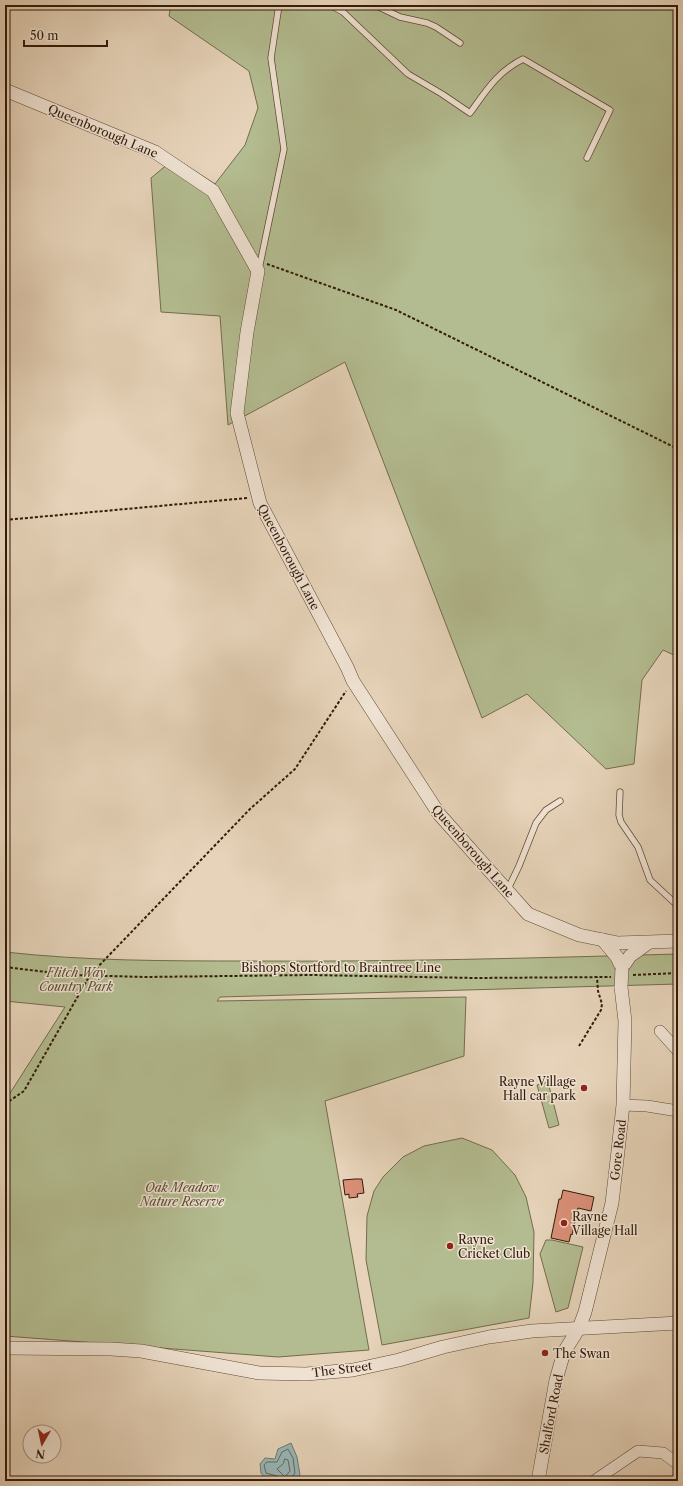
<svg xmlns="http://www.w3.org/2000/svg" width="683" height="1486" font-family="'Libre Caslon Text',serif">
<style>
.green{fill:#b3bc90;stroke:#736c4c}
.water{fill:#98b6b6;stroke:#707871}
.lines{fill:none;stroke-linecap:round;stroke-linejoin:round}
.shore{stroke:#666860;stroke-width:1}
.building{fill:#d98f77;stroke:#331b09}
.service-casing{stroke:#604935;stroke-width:7}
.minor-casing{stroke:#604935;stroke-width:12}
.tertiary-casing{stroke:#604935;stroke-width:14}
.path{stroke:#331b09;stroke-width:2;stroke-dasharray:3 2;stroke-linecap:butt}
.service{stroke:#efe2d2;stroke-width:5.5}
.minor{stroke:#efe2d2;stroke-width:11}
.tertiary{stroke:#efe2d2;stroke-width:13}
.tertiary-bridge-casing{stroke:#604935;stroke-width:14;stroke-linecap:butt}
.tertiary-bridge{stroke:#efe2d2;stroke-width:13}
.poi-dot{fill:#8f2418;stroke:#efe2d2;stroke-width:1.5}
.labels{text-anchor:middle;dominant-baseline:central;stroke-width:3;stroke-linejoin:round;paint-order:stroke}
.street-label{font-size:12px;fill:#331b09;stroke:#efe2d2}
.park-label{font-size:12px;font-style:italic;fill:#594b32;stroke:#efe2d2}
.poi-label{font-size:12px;fill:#331b09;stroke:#efe2d2;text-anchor:start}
</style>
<rect width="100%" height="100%" fill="#e6d3b9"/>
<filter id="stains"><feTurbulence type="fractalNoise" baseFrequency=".005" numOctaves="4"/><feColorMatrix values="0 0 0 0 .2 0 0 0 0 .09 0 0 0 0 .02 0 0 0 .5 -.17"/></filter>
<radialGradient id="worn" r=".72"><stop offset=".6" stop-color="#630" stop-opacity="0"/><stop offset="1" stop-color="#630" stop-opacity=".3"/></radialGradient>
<g class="green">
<path d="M 171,5 L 678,5 L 678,657 L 663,650 L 642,680 L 634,764 L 606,769 L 527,694 L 482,718 L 345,362 L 228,425 L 220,316 L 161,312 L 151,178 L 175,158 L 215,184 L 245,145 L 258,108 L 249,71 L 169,16 Z"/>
<path d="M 5,952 C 86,961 167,961 248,961 C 392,962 535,958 678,954 L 678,984 L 220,997 L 217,1001 L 466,997 L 464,1056 L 325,1101 L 369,1350 L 278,1357 L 5,1336 L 5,1101 L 65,1007 L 5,1001 Z"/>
<path d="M 548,1082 L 559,1125 L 549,1128 L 537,1085 Z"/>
<path d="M 462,1138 L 492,1150 L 515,1175 L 526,1197 L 534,1232 L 533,1283 L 529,1318 L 382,1345 L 366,1260 L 367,1216 L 374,1191 L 383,1177 L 403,1157 L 424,1146 Z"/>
<path d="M 546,1240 L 552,1240 L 583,1247 L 568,1308 L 556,1312 L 540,1254 Z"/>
</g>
<path class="water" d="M 291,1443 L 297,1457 L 300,1475 L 294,1481 L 281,1481 L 264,1477 L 261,1473 L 260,1464 L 265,1458 L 275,1459 L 278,1449 Z"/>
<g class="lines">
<g class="shore">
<path d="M 285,1459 L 288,1460 L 290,1471 L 285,1477 L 277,1469 L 283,1464 Z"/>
<path d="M 279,1481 L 277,1476 L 266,1473 L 264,1465 L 267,1462 L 277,1462 L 282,1452 L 288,1449 L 293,1458 L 295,1473 L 291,1478 L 291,1481"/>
</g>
</g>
<g class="building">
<path d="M 355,1179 L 362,1179 L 364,1193 L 357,1194 L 358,1197 L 349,1198 L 349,1194 L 345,1195 L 343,1180 Z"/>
<path d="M 563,1190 L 594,1197 L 591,1211 L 578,1208 L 572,1235 L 571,1234 L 569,1242 L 551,1238 L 559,1199 L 561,1199 Z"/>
</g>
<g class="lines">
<g class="service-casing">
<g id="service">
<path d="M 330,5 L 343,12 L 408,74 L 442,94 L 470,113 C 486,91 497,72 523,59 L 610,110 L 587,158"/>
<path d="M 375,5 L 400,17 L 427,23 L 436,27 L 460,43"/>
<path d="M 259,269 L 284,149 L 271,58 L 279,5"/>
<path d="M 620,792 L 619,815 L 621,822 L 638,847 L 650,880 L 678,906"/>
<path d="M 507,891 L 519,866 L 536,823 L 546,810 L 560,801"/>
</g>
</g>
<g class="minor-casing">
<g id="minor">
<path d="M 660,1031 L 678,1051"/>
<path d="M 623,1105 L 647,1106 L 678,1111"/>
<path d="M 594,1481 L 638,1451 L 663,1453 L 678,1464"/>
</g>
</g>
<g class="tertiary-casing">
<g id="tertiary">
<path d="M 5,90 L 155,152 L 213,191 L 258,271 L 247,332 L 237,413 L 260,503 L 347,667 L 353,681 L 439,814 L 528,914 L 579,935 L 618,943 L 678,941"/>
<path d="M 603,940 L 617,957 L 622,968"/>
<path d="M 622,968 L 630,956 L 648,943"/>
<path d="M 5,1348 L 111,1349 L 141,1351 L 259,1373 L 306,1374 L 353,1370 L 399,1360 L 443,1347 L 489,1337 L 532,1331 L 678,1323"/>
<path d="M 538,1481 L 556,1380 L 564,1352 L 579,1328 L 585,1312 L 612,1203 L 618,1151 L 623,1105 L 625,1021 L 621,987"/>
</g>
</g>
<g class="path">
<path d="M 267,264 L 396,310 L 678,449"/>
<path d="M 5,520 L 247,498"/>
<path d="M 5,967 L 71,975 L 146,977 L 311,975 L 475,978 L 611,977"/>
<path d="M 633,975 L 678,973"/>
<path d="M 579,1046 L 601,1010 L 602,1004 L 598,991 L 597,977"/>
<path d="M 5,1104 L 24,1091 L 90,975 L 250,809 L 295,769 L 346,691"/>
<path d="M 5,1473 L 12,1481"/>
</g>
<use href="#service" class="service"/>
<use href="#minor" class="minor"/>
<use href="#tertiary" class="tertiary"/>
<g class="tertiary-bridge-casing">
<path id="tertiary-bridge" d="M 621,987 L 622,968"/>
</g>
<use href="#tertiary-bridge" class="tertiary-bridge"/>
</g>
<g class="poi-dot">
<circle cx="584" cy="1088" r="4"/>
<circle cx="564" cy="1223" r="4"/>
<circle cx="450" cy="1246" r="4"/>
<circle cx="545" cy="1353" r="4"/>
</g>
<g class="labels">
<g class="street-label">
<text transform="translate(103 131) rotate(23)">Queenborough Lane</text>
<text transform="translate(289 557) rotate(62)">Queenborough Lane</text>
<text transform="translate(473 851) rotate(49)">Queenborough Lane</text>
<text x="341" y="967">Bishops Stortford to Braintree Line</text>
<text transform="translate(618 1150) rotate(-83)">Gore Road</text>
<text transform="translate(342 1369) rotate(-7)">The Street</text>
<text transform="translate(551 1414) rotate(-79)">Shalford Road</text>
</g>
<g class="park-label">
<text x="76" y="972">Flitch Way<tspan x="76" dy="14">Country Park</tspan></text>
<text x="182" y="1187">Oak Meadow<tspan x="182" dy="14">Nature Reserve</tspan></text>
</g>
<g class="poi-label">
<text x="576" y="1081" text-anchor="end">Rayne Village<tspan x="576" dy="14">Hall car park</tspan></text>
<text x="572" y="1216">Rayne<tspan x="572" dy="14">Village Hall</tspan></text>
<text x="458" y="1239">Rayne<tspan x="458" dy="14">Cricket Club</tspan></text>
<text x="553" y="1353">The Swan</text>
</g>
</g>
<rect width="683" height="1486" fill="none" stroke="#e6d3b9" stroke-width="20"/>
<rect x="6" y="6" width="671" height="1474" fill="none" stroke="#331b09" stroke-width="2"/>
<rect x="10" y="10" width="663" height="1466" fill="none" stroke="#331b09"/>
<g transform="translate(42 1444) rotate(189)"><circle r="19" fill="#efe2d2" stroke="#a49282"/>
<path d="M0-3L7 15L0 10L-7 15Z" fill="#8f2418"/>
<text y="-6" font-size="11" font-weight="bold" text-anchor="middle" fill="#331b09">N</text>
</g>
<path d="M24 40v6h83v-6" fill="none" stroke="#331b09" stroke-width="2"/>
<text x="30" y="40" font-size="12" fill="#331b09" stroke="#efe2d2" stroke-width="3" paint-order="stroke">50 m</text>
<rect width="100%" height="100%" filter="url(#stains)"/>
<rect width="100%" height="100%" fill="url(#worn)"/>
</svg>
